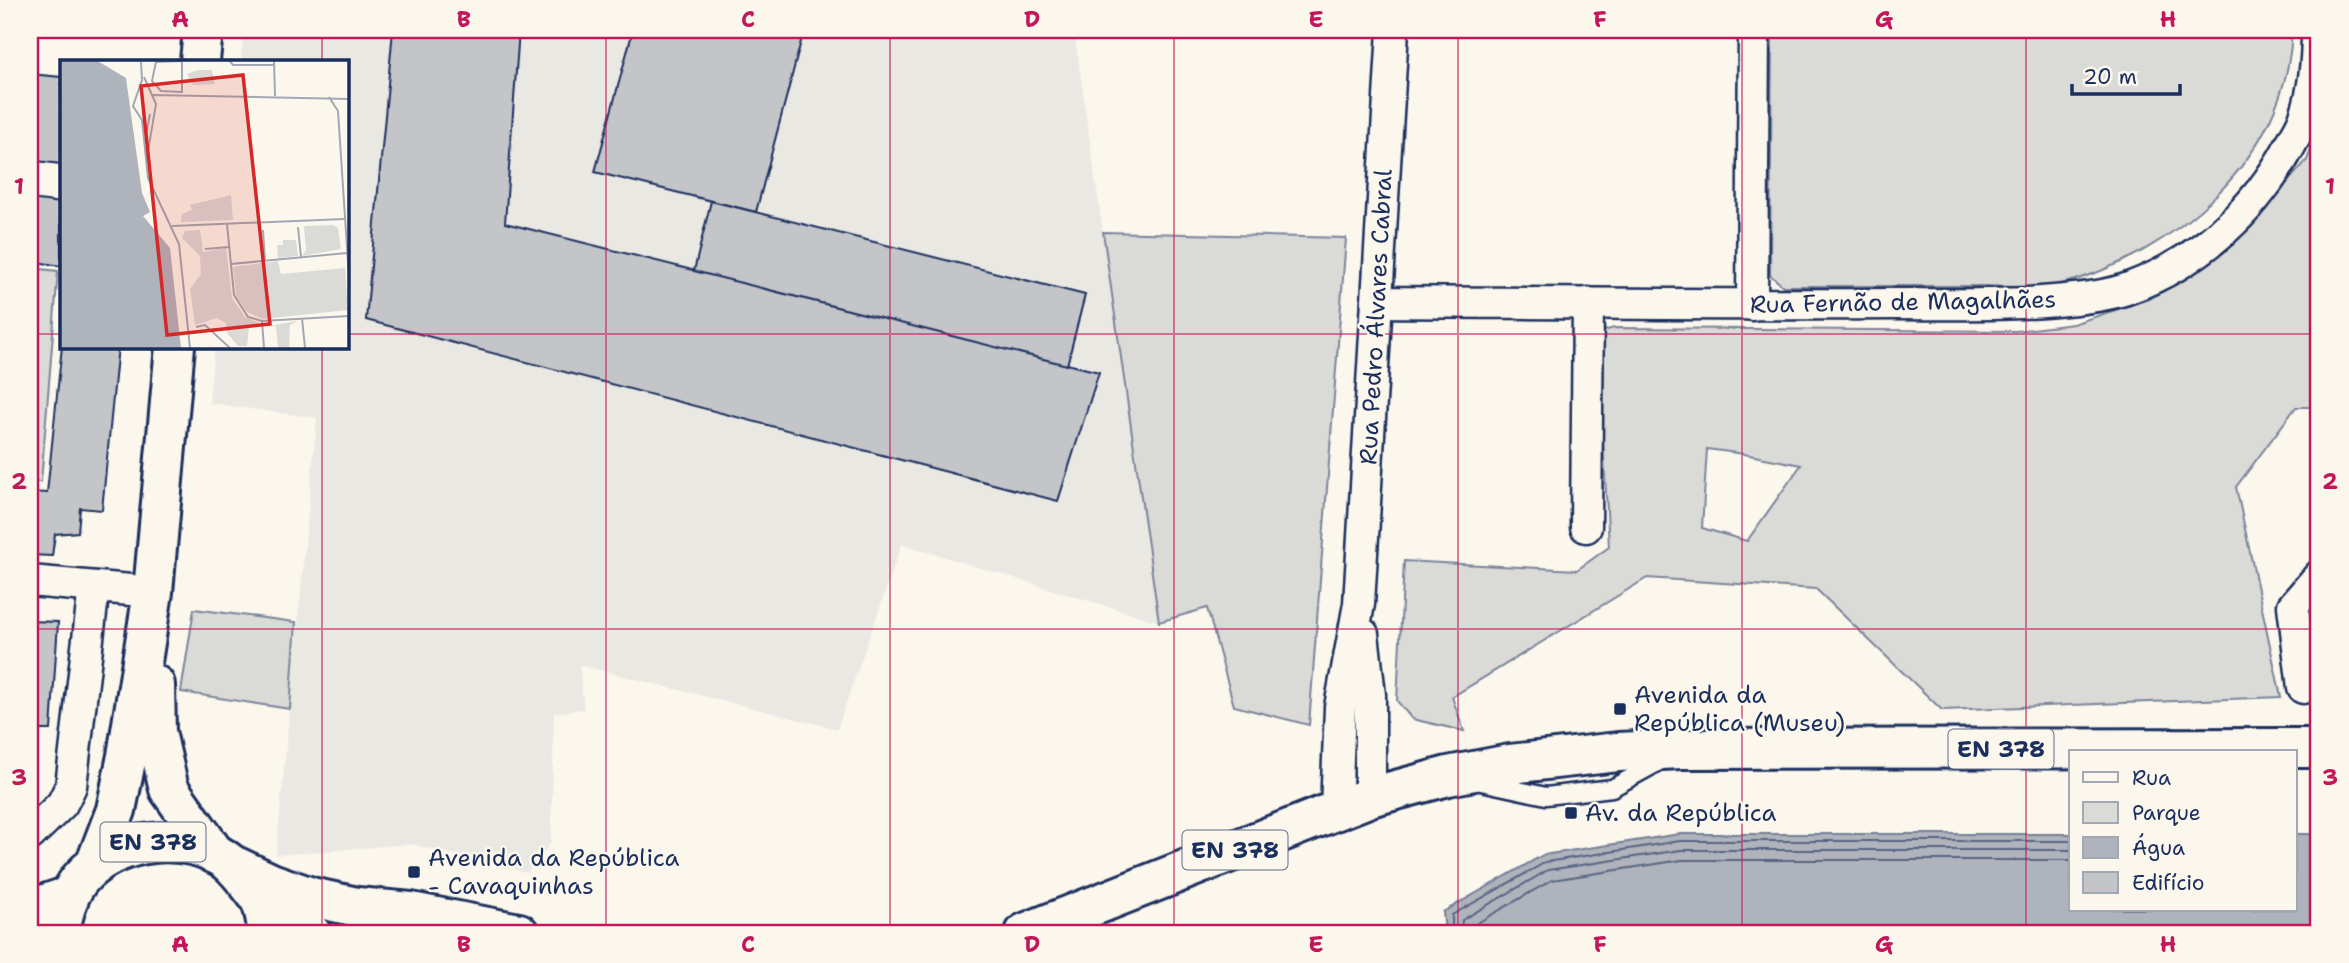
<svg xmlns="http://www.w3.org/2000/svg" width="2349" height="963" font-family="'Shantell Sans',sans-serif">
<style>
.built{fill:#eae8e2}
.green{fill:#dadad7;stroke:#7a849a;stroke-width:2;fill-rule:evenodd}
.water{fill:#afb3bb;stroke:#747e96;stroke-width:2}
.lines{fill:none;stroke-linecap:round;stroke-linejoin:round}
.shore{stroke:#566483;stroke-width:2}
.building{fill:#c3c5c9;stroke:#1b2f5e;stroke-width:2}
.lane-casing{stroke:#1b2f5e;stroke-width:21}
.street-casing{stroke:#1b2f5e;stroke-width:35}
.secondary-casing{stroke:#1b2f5e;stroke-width:44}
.primary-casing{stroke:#1b2f5e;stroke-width:44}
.lane{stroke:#fbf7ec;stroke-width:16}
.street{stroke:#fbf7ec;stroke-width:30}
.secondary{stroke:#fbf7ec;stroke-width:38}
.primary{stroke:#fbf7ec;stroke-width:38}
.grid{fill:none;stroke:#c2185b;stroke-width:2;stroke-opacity:0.55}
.poi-dot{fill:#1b2f5e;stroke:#fbf7ec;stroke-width:2.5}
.labels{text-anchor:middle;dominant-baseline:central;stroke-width:5;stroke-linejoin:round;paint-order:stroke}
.shield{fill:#fbf7ec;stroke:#5e6b89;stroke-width:2}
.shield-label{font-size:23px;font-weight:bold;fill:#1b2f5e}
.street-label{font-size:24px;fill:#1b2f5e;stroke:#fbf7ec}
.poi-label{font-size:24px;fill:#1b2f5e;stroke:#fbf7ec;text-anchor:start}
.inset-road{fill:none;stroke:#a1a7b3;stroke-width:2}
.view{fill:#d62828;fill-opacity:0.15;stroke:#d62828;stroke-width:3.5}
.inset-edge{fill:none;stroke:#1b2f5e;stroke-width:3.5}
.neatline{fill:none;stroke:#c2185b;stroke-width:2.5}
.grid-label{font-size:23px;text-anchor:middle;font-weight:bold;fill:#c2185b}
</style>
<rect width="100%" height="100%" fill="#fbf7ec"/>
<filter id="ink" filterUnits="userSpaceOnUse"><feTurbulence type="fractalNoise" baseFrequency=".0143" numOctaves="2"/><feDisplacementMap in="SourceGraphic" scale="14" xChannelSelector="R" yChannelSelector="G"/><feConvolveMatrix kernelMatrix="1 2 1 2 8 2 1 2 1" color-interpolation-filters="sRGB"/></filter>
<g filter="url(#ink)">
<path class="built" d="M 244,30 L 1074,30 L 1159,622 L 902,544 L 837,729 L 579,665 L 584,709 L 554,713 L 551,843 L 527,873 L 411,844 L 276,855 L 317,418 L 209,403 L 214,347 L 346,346 L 346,61 L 241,61 Z"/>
<g class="green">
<path d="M 1772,30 L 2292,30 C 2288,157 2175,255 2058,285 C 2040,289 1999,286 1979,286 C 1913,286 1848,286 1783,286 L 1770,275 Z"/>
<path d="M 2319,128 L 2319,407 L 2296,407 L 2236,487 L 2281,697 L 1942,710 L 1816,589 L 1647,578 L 1452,697 L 1464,731 L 1412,719 L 1397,701 L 1404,561 L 1577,570 L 1609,547 L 1597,333 L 1614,328 L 2016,331 L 2073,324 L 2149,299 L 2193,274 L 2256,219 L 2307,160 ZM 1707,449 L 1744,454 L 1801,465 L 1747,541 L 1702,528 Z"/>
<path d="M 1103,232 L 1346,238 L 1309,725 L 1234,706 L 1207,608 L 1159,622 Z"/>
<path d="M 30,268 L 58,271 L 41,482 L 30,482 Z"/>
<path d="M 194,609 L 296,622 L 290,709 L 181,692 Z"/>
</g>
<path class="water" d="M 1680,834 L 2071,834 L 2071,909 L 2295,909 L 2295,834 L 2319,834 L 2319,933 L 1445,933 L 1443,912 L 1543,855 Z"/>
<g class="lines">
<g class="shore">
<path d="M 1452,933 L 1452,915 L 1546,862 L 1680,841 L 2071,841"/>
<path d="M 1461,933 L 1462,920 L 1548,870 L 1681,850 L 2071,850"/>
<path d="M 1471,933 L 1472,926 L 1552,880 L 1682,860 L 2071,860"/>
</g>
</g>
<g class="building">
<path d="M 393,30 L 519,30 L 505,223 L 1099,372 L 1058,501 L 366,320 Z"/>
<path d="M 633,30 L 804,30 L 756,212 L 595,172 Z"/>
<path d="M 30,74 L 61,77 L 61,164 L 30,160 Z"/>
<path d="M 30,199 L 61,203 L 61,266 L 30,261 Z"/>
<path d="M 711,201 L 1085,295 L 1067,365 L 694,271 Z"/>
<path d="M 62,346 L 118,346 L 102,510 L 80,508 L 78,532 L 55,534 L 52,556 L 30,555 L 30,492 L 47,493 Z"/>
<path d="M 30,621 L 58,622 L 51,730 L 30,730 Z"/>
</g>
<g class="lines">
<g class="lane-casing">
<path id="lane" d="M 1481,782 L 1546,796 L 1612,788 L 1663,760"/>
</g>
<g class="street-casing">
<g id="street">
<path d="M 1377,302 C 1549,303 1722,305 1894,304 C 1954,304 2015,306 2075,299 C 2093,297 2113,294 2129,288 C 2199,262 2255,211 2290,146 C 2295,136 2302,126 2305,116 C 2315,88 2317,59 2317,30"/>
<path d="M 1752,305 L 1754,30"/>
<path d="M 1586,527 L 1588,303"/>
<path d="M 30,581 L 153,592"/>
<path d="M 1363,634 L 1370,695 L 1370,797"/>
<path d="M 2303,688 L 2293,606 L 2319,576"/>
<path d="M 1336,810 L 1340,707 L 1359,604 L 1393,30"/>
<path d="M 30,835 L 62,804 L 71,786 L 94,587"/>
</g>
</g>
<g class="secondary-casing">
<g id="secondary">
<path d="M 200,61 L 203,30"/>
<path d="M 155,685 L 156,732 L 169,789 L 215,854"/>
<path d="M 95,865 L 116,810 L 127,756 L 153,592 L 175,346"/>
</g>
</g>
<g class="primary-casing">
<g id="primary">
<path d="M 237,867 L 271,883 L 311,897 L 357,907 L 411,912 L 519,933"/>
<path d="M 261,901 L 311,933"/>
<path d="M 30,909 L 69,896"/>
<path d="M 59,933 C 64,914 67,895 80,879 C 114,838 190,829 231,864 C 238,871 257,893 261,902 C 265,911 266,923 268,933"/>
<path d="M 1025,933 L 1370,797 L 1448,776 L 1510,764 L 1618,752 L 1682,749 L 2319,748"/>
</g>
</g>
<use href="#lane" class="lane"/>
<use href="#street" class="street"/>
<use href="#secondary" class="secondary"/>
<use href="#primary" class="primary"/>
</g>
</g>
<path class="grid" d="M 322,30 L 322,61M 606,30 L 606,933M 890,30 L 890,933M 1174,30 L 1174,933M 1458,30 L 1458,933M 1742,30 L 1742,933M 2026,30 L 2026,933M 30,334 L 61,334M 346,334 L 2319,334M 322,346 L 322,933M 30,629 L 2319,629"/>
<g class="poi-dot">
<rect x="1613" y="702" width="14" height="14" rx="3.5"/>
<rect x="1564" y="806" width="14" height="14" rx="3.5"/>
<rect x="407" y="865" width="14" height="14" rx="3.5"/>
</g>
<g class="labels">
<g class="shield">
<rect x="1948.5" y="729.5" width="105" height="39" rx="5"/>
<rect x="100.5" y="822.5" width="105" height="39" rx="5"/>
<rect x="1182.5" y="830.5" width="105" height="39" rx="5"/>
</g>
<g class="shield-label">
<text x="2001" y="749">EN 378</text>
<text x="153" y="842">EN 378</text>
<text x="1235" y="850">EN 378</text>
</g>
<g class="street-label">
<text transform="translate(1903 302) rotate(-1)">Rua Fernão de Magalhães</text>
<text transform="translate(1376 317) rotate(-87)">Rua Pedro Álvares Cabral</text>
</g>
<g class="poi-label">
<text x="1634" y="695">Avenida da<tspan x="1634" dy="28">República (Museu)</tspan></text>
<text x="1585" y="813">Av. da República</text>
<text x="428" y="858">Avenida da República<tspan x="428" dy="28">- Cavaquinhas</tspan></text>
</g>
</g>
<g transform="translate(60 60)">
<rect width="289" height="289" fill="#fbf7ec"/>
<path d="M 138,10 L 152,10 L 155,24 L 133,25 L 127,14 ZM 171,135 L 173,160 L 121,162 L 122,154 L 132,150 L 130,145 ZM 273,165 L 278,168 L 281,189 L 242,196 L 246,190 L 244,166 ZM 140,170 L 143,192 L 166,188 L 172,238 L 185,257 L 199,263 L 199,267 L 189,267 L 187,286 L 178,286 L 167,273 L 166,263 L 157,258 L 135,265 L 130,229 L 141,214 L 140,196 L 122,178 L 125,171 ZM 223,180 L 236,180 L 238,196 L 218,198 L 217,185 L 223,185 ZM 218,201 L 221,214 L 285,208 L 288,250 L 203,259 L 187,252 L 176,236 L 173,207 ZM 238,261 L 230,265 L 229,288 L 218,288 L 216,266 L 204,267 Z" fill="#dadad7"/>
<path d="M 0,0 L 36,0 L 66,18 L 82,133 L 90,152 L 83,156 L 110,188 L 121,288 L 0,288 Z" fill="#afb3bb"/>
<path class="inset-road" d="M 122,0 L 122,33M 169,0 L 173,5 L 215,5M 214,0 L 215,36M 122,1 L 96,2 L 92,21 L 101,31 L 122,32M 81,2 L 82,20 L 73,46 L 82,60 L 88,118 L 119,184 L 130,288M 84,17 L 96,44 L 87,97M 93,35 L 289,39M 269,37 L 278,51 L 289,218M 86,75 L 90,54M 167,164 L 174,235 L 188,257 L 202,261 L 289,256M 112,166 L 284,159M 238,167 L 241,197M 203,170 L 205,201M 145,189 L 169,187M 171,204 L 287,193M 242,258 L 245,288M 202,261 L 204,288M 136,267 L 145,265 L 170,288"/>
<path class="view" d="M 183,15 L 210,264 L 107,275 L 81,26 Z"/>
<rect width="289" height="289" class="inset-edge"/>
</g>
<rect width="2349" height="963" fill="none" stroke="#fbf7ec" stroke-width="77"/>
<rect x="2069" y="750" width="228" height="161" fill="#fbf7ec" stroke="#a1a7b3" stroke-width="2"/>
<rect x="2083" y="772" width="35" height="10" fill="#fbf7ec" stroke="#a1a7b3" stroke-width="2"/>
<text x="2132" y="785" font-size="21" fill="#1b2f5e">Rua</text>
<rect x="2083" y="802" width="35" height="21" fill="#dadad7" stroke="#a1a7b3" stroke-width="2"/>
<text x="2132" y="820" font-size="21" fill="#1b2f5e">Parque</text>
<rect x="2083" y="837" width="35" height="21" fill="#afb3bb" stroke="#a1a7b3" stroke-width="2"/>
<text x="2132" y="855" font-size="21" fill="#1b2f5e">Água</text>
<rect x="2083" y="872" width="35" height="21" fill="#c3c5c9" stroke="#a1a7b3" stroke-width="2"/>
<text x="2132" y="890" font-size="21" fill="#1b2f5e">Edifício</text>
<path d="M2072 84v10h108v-10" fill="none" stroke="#1b2f5e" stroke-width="3.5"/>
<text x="2083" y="84" font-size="21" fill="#1b2f5e" stroke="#fbf7ec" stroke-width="5" paint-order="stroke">20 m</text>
<rect x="38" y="38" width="2272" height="887" class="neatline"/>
<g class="grid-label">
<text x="180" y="27">A</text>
<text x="464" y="27">B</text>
<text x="748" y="27">C</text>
<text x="1032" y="27">D</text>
<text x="1316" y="27">E</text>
<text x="1600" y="27">F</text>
<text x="1884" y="27">G</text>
<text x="2168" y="27">H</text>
<text x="19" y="194">1</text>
<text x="2330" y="194">1</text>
<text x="19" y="489">2</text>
<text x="2330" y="489">2</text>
<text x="19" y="785">3</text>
<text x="2330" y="785">3</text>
<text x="180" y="952">A</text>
<text x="464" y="952">B</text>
<text x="748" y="952">C</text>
<text x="1032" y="952">D</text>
<text x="1316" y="952">E</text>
<text x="1600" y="952">F</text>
<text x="1884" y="952">G</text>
<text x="2168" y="952">H</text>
</g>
</svg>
